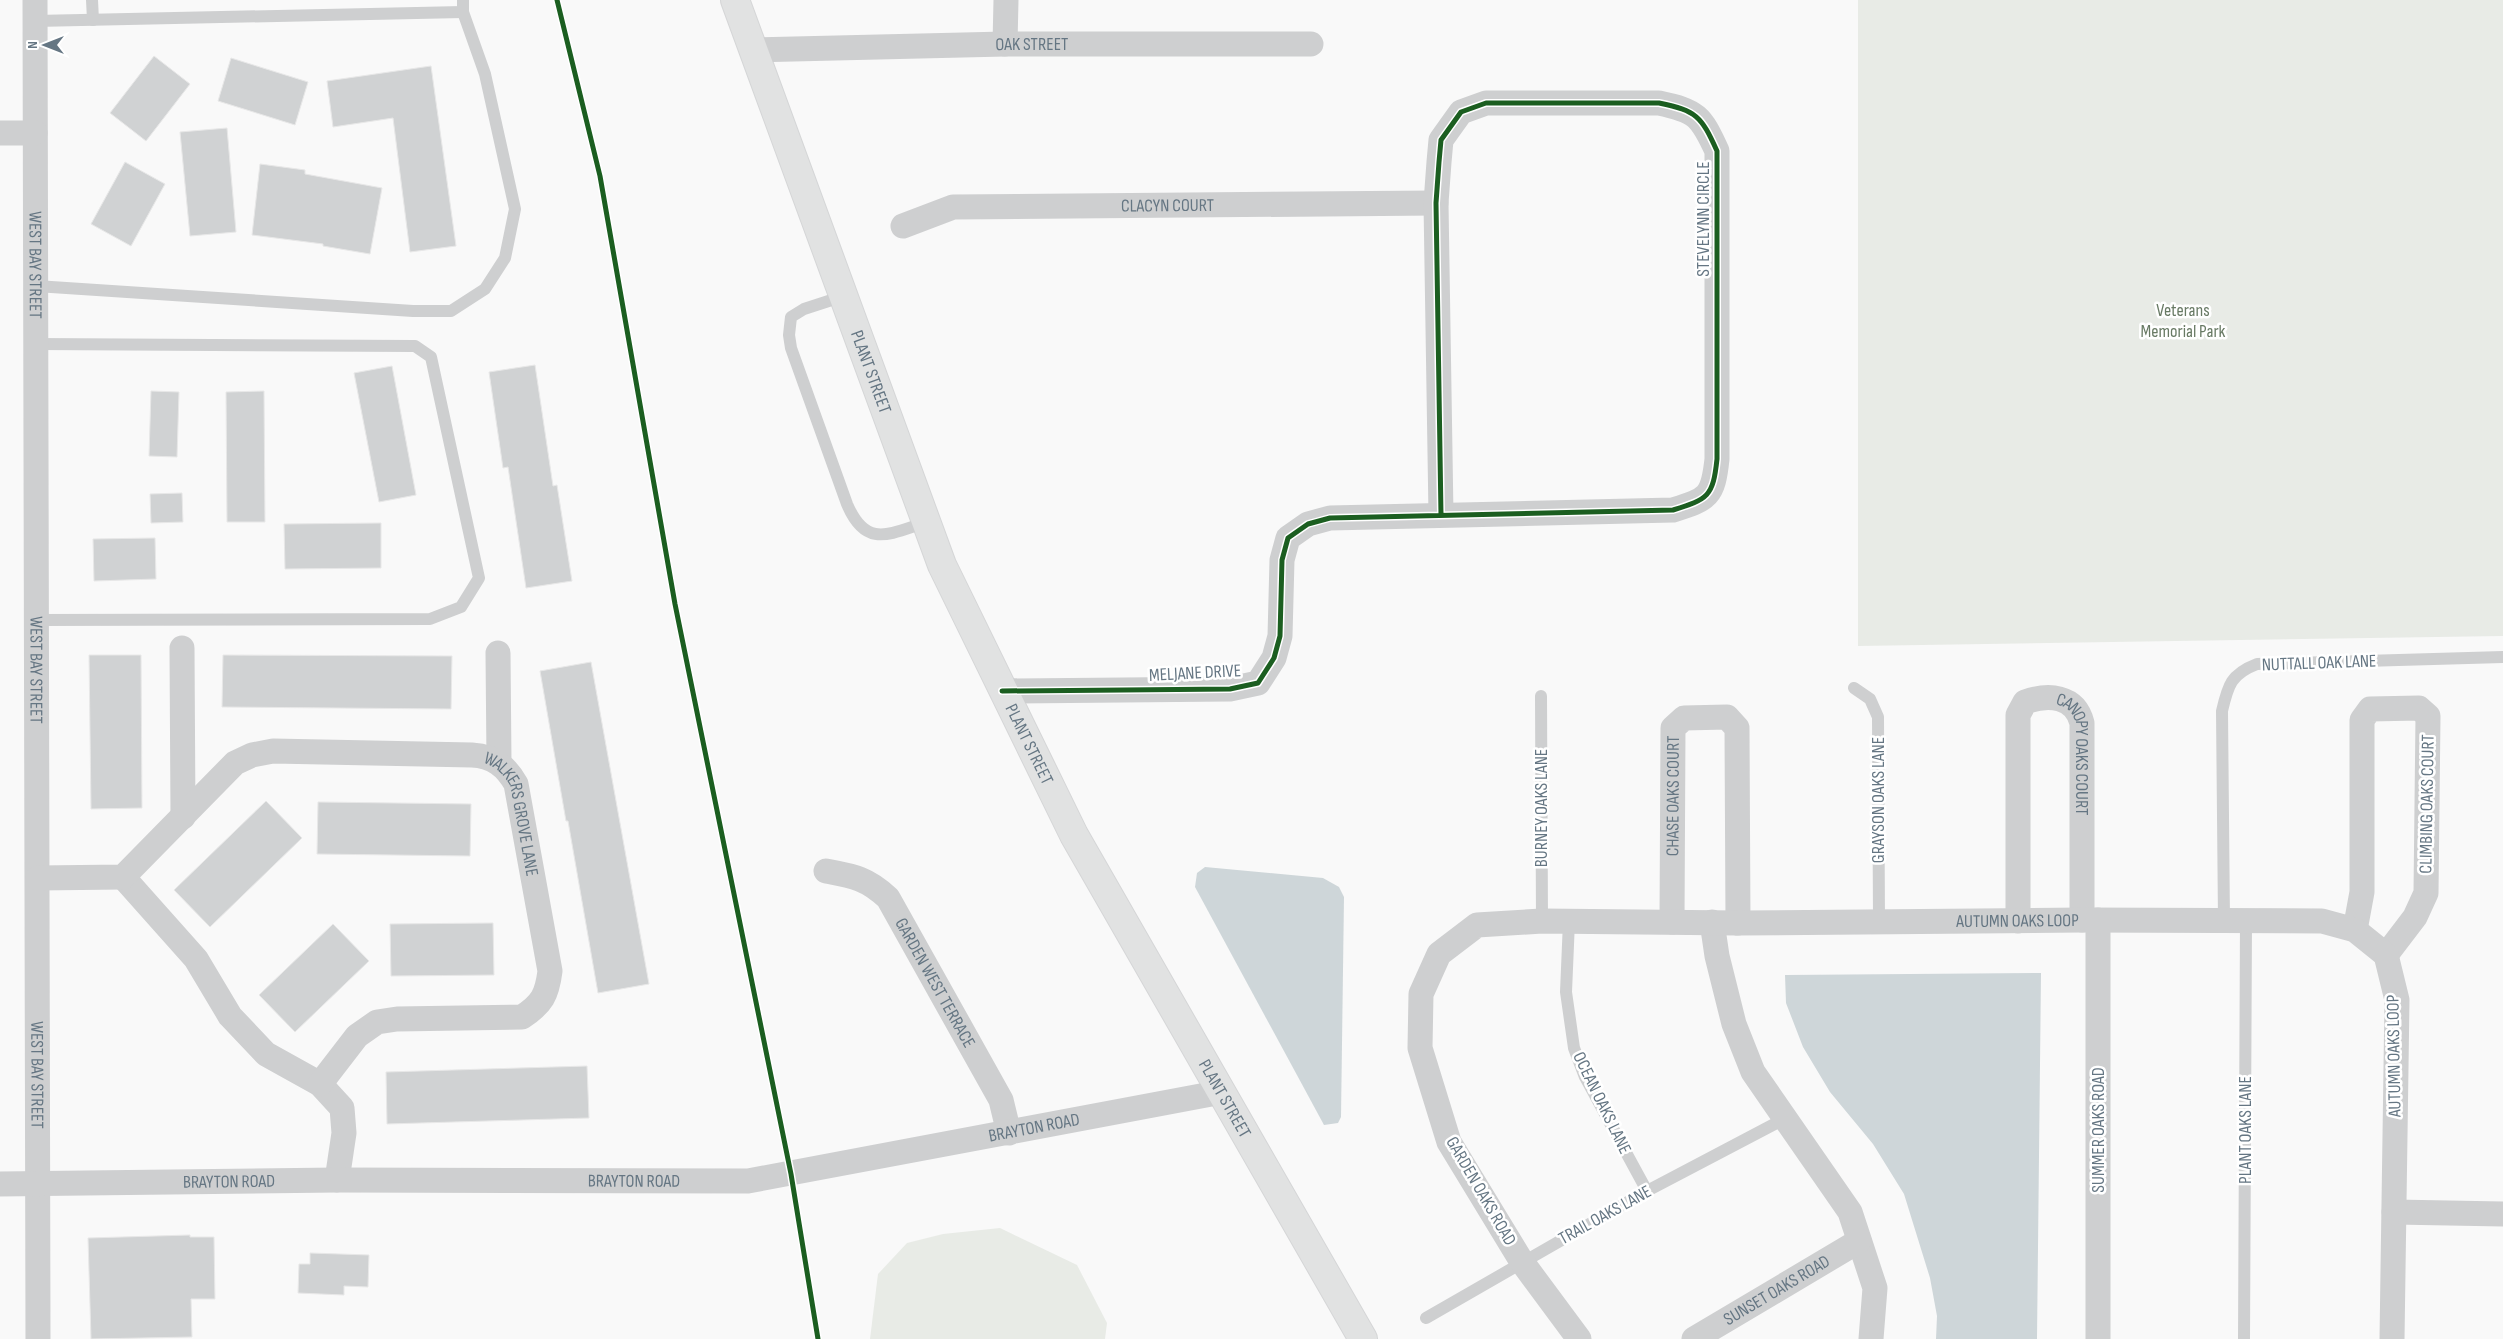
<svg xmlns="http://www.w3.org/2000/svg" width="2503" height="1339" font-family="'Sofia Sans Condensed',sans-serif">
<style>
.green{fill:#e8ebe6}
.water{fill:#ced6d9}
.building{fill:#d0d2d3;stroke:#e8e8e8}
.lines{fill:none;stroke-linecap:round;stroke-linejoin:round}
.primary-casing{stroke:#d5d6d7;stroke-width:30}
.lane{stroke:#cecfd0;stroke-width:12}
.street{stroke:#cecfd0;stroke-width:25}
.primary{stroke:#e1e2e2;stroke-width:28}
.cycleway-casing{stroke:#fff;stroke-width:8}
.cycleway{stroke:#1b5e20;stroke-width:5}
.labels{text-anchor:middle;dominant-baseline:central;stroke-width:5;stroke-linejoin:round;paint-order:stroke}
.street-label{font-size:18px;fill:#657683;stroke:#fff}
.park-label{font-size:18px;fill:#687a64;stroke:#fff}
</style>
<rect width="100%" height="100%" fill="#f9f9f9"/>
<g class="green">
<path d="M 1858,0 L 2503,0 L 2503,636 L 1858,646 Z"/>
<path d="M 1000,1228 L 1077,1265 L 1107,1323 L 1105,1339 L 870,1339 L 878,1274 L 907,1243 L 943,1234 Z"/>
</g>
<g class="water">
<path d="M 1205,867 L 1323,878 L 1339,887 L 1344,897 L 1341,1117 L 1338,1123 L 1324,1125 L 1195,887 L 1197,873 Z"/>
<path d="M 2041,973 L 2037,1339 L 1936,1339 L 1937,1316 L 1930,1278 L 1904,1194 L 1873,1144 L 1830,1092 L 1803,1047 L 1786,1003 L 1785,975 Z"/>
</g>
<g class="building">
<path d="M 154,56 L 190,84 L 146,141 L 110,113 Z"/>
<path d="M 231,58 L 308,82 L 295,125 L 218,101 Z"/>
<path d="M 431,66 L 456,246 L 410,252 L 393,118 L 333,127 L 327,81 Z"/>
<path d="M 227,128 L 236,232 L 190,236 L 180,132 Z"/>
<path d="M 125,162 L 165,184 L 131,246 L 91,224 Z"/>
<path d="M 260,164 L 305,170 L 305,174 L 382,188 L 370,254 L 323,246 L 323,244 L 252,235 Z"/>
<path d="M 535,365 L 553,486 L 557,485 L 572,581 L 526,588 L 508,467 L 503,468 L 489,372 Z"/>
<path d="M 392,366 L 416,495 L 379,502 L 354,373 Z"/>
<path d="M 151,391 L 179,392 L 177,457 L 149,456 Z"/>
<path d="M 264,391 L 265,522 L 227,522 L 226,392 Z"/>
<path d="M 182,493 L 183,522 L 151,523 L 150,494 Z"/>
<path d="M 381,523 L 381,568 L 285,569 L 284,524 Z"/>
<path d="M 155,538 L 156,579 L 94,581 L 93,539 Z"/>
<path d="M 89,655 L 141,655 L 142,808 L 91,809 Z"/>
<path d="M 223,655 L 452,656 L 451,709 L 222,707 Z"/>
<path d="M 591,662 L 649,984 L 598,993 L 568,821 L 566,821 L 540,671 Z"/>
<path d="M 266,801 L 302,838 L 210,927 L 174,890 Z"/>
<path d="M 318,802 L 471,804 L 470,856 L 317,854 Z"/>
<path d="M 493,923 L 494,975 L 391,976 L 390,924 Z"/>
<path d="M 333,924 L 369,961 L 295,1032 L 259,995 Z"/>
<path d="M 587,1066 L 589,1118 L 387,1124 L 386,1072 Z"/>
<path d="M 190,1235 L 190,1237 L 214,1237 L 215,1299 L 191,1299 L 192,1337 L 91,1339 L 88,1238 Z"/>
<path d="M 310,1253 L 369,1255 L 368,1287 L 344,1286 L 344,1295 L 298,1293 L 299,1264 L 310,1264 Z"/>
</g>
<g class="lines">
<g class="primary-casing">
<g id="primary">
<path id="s11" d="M 735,0 L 942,565 L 1074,835 L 1363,1339"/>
</g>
</g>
<g class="lane">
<path d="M 92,0 L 93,20"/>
<path d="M 35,21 L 463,12"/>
<path d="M 36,286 L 413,311 L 451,311 L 485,289 L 505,258 L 515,209 L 485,74 L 463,12 L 463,0"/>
<path d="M 844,296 L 804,309 L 791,317 L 789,335 L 791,348 L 847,504 C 866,549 889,534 927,522"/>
<path d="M 36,344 L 415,346 L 431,357 L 479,578 L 461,607 L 430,619 L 37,620"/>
<path d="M 1854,688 L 1870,699 L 1878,717 L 1879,921"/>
<path d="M 1541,696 L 1542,921"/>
<path d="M 1569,921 L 1566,992 L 1574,1048 L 1585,1077 L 1647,1191"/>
<path d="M 2224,921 L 2222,711 C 2228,685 2231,674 2257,664 L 2503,657"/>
<path d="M 1426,1318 L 1647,1191 L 1786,1118"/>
<path d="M 2244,1339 L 2246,921"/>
</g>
<g class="street">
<path id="s1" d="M 35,0 L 38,1339"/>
<path d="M 1005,44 L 1006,0"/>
<path id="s2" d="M 753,50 L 1005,44 L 1311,44"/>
<path d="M 0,133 L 35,133"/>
<path id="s3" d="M 903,226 L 953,207 L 1436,203"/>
<path d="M 182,648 L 183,817"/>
<path d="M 498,653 L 499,762"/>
<path d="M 1002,691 L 1230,689 L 1258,683 L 1274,658 L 1280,636 L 1282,560 L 1288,538 L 1308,524 L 1330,518 L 1673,510 C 1708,499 1713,497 1717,459 L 1717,151 C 1701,116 1697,111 1659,103 L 1486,103 L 1461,112 L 1441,140 L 1439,162 L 1436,203 L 1441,515"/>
<path id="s4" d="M 826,871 C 853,876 867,878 888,898 L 1001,1100 L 1009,1133"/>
<path d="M 123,877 L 196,959 L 230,1016 L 266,1054 L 320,1084 L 342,1108 L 344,1133 L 337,1180"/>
<path id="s5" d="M 38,878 L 123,877 L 235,763 L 252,755 L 273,751 L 472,755 C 493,756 506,766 516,784 L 550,971 C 547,995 542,1004 522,1017 L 397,1019 L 377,1022 L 357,1036 L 320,1084"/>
<path id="s6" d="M 2018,921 L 2018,715 L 2025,702 C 2048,694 2075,695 2082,723 L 2082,920"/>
<path id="s7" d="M 1672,922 L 1673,728 L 1684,718 L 1727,717 L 1737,728 L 1738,923"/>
<path d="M 1712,922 L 1717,956 L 1734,1024 L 1753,1072 L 1850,1212 L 1875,1288 L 1871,1339"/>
<path d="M 2355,930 L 2362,892 L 2362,720 L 2370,709 L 2419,708 L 2428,716 L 2426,893 L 2415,917 L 2386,955"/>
<path id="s8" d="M 0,1184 L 337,1180 L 748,1181 L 1222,1092"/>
<path d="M 2394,1212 L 2503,1214"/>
<path id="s9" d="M 1579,1339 L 1522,1262 L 1449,1142 L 1420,1048 L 1421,994 L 1439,954 L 1477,925 L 1542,921 L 1738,923 L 2082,920 L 2322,921 L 2355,930 L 2386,955 L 2397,1000 L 2392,1339"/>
<path id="s10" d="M 1694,1339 L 1859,1241"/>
<path d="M 2098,1339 L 2098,920"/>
</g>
<use href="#primary" class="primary"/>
<g class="cycleway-casing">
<g id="cycleway">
<path d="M 557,0 L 600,176 L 675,604 L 791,1174 L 818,1339"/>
<path d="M 1002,691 L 1230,689 L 1258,683 L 1274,658 L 1280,636 L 1282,560 L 1288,538 L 1308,524 L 1330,518 L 1673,510 C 1708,499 1713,497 1717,459 L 1717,151 C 1701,116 1697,111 1659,103 L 1486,103 L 1461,112 L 1441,140 L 1439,162 L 1436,203 L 1441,515"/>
</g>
</g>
<use href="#cycleway" class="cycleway"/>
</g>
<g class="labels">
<g class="street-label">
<text stroke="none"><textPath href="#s2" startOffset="279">OAK STREET</textPath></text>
<text stroke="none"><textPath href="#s3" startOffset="268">CLACYN COURT</textPath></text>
<text transform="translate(1703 219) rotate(-90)">STEVELYNN CIRCLE</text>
<text stroke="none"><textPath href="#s1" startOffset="265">WEST BAY STREET</textPath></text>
<text stroke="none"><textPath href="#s11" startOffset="396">PLANT STREET</textPath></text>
<text transform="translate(2319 663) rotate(-2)">NUTTALL OAK LANE</text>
<text stroke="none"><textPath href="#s1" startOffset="670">WEST BAY STREET</textPath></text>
<text transform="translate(1195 673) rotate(-3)">MELJANE DRIVE</text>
<text stroke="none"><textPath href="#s11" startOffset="801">PLANT STREET</textPath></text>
<text stroke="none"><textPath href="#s6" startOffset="318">CANOPY OAKS COURT</textPath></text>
<text stroke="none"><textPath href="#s7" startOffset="126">CHASE OAKS COURT</textPath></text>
<text transform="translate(1878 800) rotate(-90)">GRAYSON OAKS LANE</text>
<text transform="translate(2427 804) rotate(-89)">CLIMBING OAKS COURT</text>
<text transform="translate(1541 808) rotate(-90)">BURNEY OAKS LANE</text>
<text stroke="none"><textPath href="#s5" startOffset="565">WALKERS GROVE LANE</textPath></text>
<text stroke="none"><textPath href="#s9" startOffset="1021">AUTUMN OAKS LOOP</textPath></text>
<text stroke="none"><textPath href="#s4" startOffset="166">GARDEN WEST TERRACE</textPath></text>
<text transform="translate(2394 1056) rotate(-91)">AUTUMN OAKS LOOP</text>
<text stroke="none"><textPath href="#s1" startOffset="1075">WEST BAY STREET</textPath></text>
<text stroke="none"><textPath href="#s11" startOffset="1206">PLANT STREET</textPath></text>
<text transform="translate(1602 1103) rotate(64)">OCEAN OAKS LANE</text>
<text stroke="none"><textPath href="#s8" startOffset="1039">BRAYTON ROAD</textPath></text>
<text transform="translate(2098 1130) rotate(-90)">SUMMER OAKS ROAD</text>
<text transform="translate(2245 1130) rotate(-90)">PLANT OAKS LANE</text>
<text stroke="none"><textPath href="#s8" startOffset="229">BRAYTON ROAD</textPath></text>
<text stroke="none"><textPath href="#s8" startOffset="634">BRAYTON ROAD</textPath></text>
<text transform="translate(1481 1191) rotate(60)">GARDEN OAKS ROAD</text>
<text transform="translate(1605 1215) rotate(-29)">TRAIL OAKS LANE</text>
<text stroke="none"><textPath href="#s10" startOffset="96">SUNSET OAKS ROAD</textPath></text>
</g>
<g class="park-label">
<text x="2183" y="310">Veterans<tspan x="2183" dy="21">Memorial Park</tspan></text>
</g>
</g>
<g transform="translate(45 45) rotate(270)" stroke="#ffffff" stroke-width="4" paint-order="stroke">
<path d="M0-4L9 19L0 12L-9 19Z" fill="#657683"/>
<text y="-8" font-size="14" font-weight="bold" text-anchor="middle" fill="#657683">N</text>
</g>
</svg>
